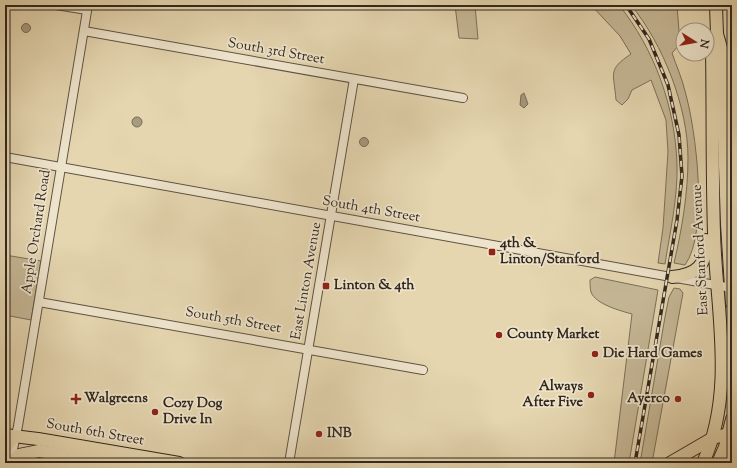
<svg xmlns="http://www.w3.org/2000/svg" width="737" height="468" font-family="'Sorts Mill Goudy',serif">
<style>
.green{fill:#c6b897;stroke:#7b705a}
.water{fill:#a79a7e;stroke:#776c57}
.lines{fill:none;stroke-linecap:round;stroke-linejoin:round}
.minor-casing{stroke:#5d5342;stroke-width:10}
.primary-casing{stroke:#30271d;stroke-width:14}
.minor{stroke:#eee4cc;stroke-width:8}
.primary{stroke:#e5d6b0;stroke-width:12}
.rail-casing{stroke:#30271d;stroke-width:3.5}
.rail{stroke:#eee4cc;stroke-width:2;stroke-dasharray:6;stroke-linecap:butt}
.poi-dot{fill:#8f2418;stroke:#eee4cc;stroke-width:1.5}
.labels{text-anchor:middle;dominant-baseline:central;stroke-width:3.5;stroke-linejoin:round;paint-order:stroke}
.street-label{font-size:14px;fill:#30271d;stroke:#eee4cc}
.poi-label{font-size:14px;font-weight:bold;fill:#30271d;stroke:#eee4cc;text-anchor:start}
</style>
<rect width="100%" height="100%" fill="#e5d6b0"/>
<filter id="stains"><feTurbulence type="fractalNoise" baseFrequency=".005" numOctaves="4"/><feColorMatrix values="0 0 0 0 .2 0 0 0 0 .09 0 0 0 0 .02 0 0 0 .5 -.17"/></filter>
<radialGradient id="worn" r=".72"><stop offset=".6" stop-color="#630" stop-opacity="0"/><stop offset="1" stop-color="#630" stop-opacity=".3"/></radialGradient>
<g class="green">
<path d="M 455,5 L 475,5 L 478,39 L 459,38 Z"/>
<path d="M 591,5 L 619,5 C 655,50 675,107 677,164 C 678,197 670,232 665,264 L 658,263 L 663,228 L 668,152 L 666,120 L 651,80 L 632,90 L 628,99 L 622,105 L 616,100 C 614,73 607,70 631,54 L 620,36 Z"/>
<path d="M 631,5 L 677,5 L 680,44 L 672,53 C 676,65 682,78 685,91 C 696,129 709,232 685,265 L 674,263 C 682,229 688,193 688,158 C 688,107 663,44 631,5 Z"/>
<path d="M 5,255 L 41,261 L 31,320 L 5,315 Z"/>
<path d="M 595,277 L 658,290 L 629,463 L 614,463 L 632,314 C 621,311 595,304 591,292 C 590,288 590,283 590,280 Z"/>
<path d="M 674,288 L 680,289 L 683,293 L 652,463 L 640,463 L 665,317 L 669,297 Z"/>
</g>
<g class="water">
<circle cx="26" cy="28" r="4.5"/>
<path d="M 524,93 L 528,104 L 524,108 L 520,105 L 521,95 Z"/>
<circle cx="137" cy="122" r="5"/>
<circle cx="364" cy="142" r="4.5"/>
</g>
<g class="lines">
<g class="minor-casing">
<g id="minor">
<path d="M 56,5 L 87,10"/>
<path d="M 84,31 L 463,98"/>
<path d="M 5,157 L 732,288"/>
<path d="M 39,302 L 423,370"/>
<path d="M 10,463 L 18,426 L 88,5"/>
<path d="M 289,463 L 354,79"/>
</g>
</g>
<g class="primary-casing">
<g id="primary">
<path d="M 716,5 L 717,34 L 721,48 L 727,224 L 732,303"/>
<path d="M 672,277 C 697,275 707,265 706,240"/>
<path d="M 5,435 L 38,439 L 179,463"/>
<path d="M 5,447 L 15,436"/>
<path d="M 10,463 L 19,455 L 39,451 L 111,463"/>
<path d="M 670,463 L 713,438 L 732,433"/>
<path d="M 703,463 C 736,390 716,310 714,233 C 712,172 713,110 712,49 L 717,34"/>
<path d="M 718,463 L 725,447 L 732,419"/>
</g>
</g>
<use href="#minor" class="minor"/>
<use href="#primary" class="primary"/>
<g class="rail-casing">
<path id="rail" d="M 626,5 L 649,39 L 668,85 L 679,135 L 682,176 L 677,220 L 635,463"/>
</g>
<use href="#rail" class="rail"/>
</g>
<g class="poi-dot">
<rect x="488" y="248" width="8" height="8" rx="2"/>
<rect x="322" y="282" width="8" height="8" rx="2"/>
<circle cx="499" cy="335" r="4"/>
<circle cx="595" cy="354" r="4"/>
<circle cx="591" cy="395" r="4"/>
<path d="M74 393h4v4h4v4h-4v4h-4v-4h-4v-4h4z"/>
<circle cx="678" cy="399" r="4"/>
<circle cx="155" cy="412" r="4"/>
<circle cx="319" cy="434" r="4"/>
</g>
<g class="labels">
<g class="street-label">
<text transform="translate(276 52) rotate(10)">South 3rd Street</text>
<text transform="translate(371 210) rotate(10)">South 4th Street</text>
<text transform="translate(37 232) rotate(-81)">Apple Orchard Road</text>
<text transform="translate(701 250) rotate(-93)">East Stanford Avenue</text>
<text transform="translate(307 281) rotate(-80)">East Linton Avenue</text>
<text transform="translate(233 321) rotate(10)">South 5th Street</text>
<text transform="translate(95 433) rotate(10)">South 6th Street</text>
</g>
<g class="poi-label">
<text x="500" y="244">4th &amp;<tspan x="500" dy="16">Linton/Stanford</tspan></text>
<text x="334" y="286">Linton &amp; 4th</text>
<text x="507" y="335">County Market</text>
<text x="603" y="354">Die Hard Games</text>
<text x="583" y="387" text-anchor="end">Always<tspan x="583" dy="16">After Five</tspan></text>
<text x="84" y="399">Walgreens</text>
<text x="670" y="399" text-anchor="end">Ayerco</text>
<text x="163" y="404">Cozy Dog<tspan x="163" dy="16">Drive In</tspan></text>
<text x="327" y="434">INB</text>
</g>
</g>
<rect width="737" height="468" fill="none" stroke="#e5d6b0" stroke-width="20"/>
<rect x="6" y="6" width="725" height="456" fill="none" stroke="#30271d" stroke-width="2"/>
<rect x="10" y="10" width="717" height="448" fill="none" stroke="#30271d"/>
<g transform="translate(695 42) rotate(101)"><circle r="19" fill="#eee4cc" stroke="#a29886"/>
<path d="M0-3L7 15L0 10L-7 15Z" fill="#8f2418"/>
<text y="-6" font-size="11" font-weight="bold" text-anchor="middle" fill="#30271d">N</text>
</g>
<rect width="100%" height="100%" filter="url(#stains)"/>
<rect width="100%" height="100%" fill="url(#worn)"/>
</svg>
